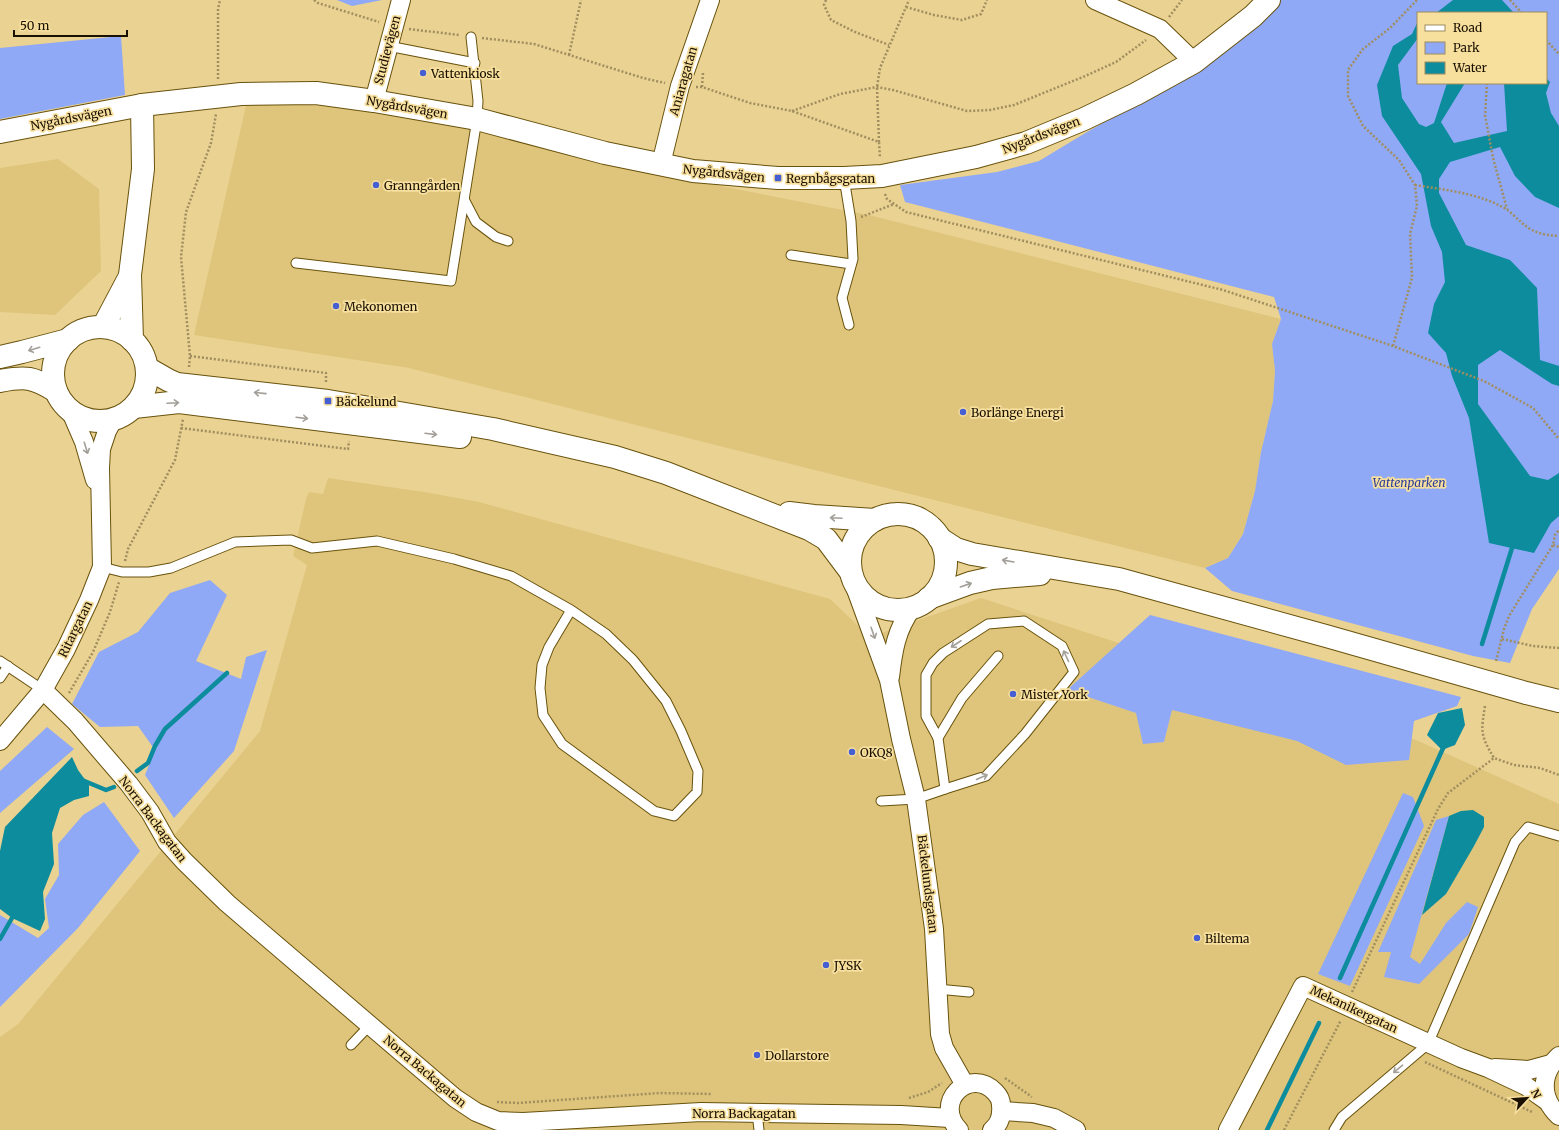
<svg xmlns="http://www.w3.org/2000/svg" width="1559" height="1130" font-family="Merriweather,serif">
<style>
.built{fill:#dfc57c}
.green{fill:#90a9f6;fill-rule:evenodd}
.water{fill:#0c8c9d}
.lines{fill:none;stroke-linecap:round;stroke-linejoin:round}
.stream{stroke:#0c8c9d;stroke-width:4.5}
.service-casing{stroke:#68520c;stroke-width:11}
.minor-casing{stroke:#68520c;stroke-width:20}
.tertiary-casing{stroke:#68520c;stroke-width:24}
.trunk-casing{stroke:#68520c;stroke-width:24}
.path{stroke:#a18e5f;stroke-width:2.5;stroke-dasharray:2 2;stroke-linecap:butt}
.service{stroke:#fff;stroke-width:9}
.minor{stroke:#fff;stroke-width:18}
.tertiary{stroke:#fff;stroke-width:22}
.trunk{stroke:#fff;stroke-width:22}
.oneway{stroke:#a39f99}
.poi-dot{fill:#455ed2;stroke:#f7df9e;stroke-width:1.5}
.labels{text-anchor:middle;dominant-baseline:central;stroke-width:3.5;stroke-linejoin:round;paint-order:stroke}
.street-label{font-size:12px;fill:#191000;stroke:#f7df9e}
.poi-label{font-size:12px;fill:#191000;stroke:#f7df9e;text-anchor:start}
.park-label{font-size:12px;font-style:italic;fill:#2b3c9a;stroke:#f7df9e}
</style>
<rect width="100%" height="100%" fill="#ead292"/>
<g class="built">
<path d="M 247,101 L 335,107 L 464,126 L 674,177 L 869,215 L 1281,319 L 1272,344 L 1275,371 L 1273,401 L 1261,452 L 1255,491 L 1243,534 L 1228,558 L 1205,568 L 409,368 L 194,335 Z"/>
<path d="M 58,159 L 99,189 L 101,271 L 55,315 L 0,312 L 0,168 Z"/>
<path d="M 328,478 L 424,492 L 479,502 L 830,599 L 870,637 L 981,598 L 1416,740 L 1559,804 L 1559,1130 L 0,1130 L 0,1037 L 18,1024 L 260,731 L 307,565 L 293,556 L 306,499 L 309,492 L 323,494 Z"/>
</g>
<g class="green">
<path d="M 337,0 L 382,0 L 352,6 Z"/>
<path d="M 1275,0 L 1559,0 L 1559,569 L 1532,609 L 1510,663 L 1473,656 L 1232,591 L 1205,568 L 1228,558 L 1243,534 L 1255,491 L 1261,452 L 1273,401 L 1275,371 L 1272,344 L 1281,319 L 1274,297 L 905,202 L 900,185 L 997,172 L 1039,161 L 1087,132 L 1201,68 ZM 1418,13 L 1546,13 L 1546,83 L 1418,83 Z"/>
<path d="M 121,36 L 125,95 L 0,119 L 0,48 Z"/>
<path d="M 210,580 L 227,595 L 196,661 L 241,679 L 246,657 L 267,650 L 234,751 L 174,818 L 145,775 L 155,750 L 138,726 L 100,727 L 72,704 L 99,652 L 138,632 L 170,593 Z"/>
<path d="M 1150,615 L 1461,697 L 1457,706 L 1414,721 L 1409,760 L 1346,765 L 1297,741 L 1172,710 L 1164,742 L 1143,744 L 1136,713 L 1067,690 Z"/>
<path d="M 47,727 L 74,749 L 0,813 L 0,771 Z"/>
<path d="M 1403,793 L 1413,797 L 1424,826 L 1350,986 L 1318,974 Z"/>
<path d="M 104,802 L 140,851 L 78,928 L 0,1007 L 0,915 L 38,938 L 49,928 L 45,899 L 59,875 L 58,844 L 83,815 Z"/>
<path d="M 1449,816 L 1410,957 L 1420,964 L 1446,923 L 1467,902 L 1478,907 L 1469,934 L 1419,984 L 1384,977 L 1391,952 L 1378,952 L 1436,820 Z"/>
</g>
<g class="water">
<path d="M 1453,0 L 1502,0 L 1514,13 L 1436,13 Z"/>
<path d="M 1418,21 L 1418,38 L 1398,65 L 1402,98 L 1419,124 L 1426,127 L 1434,123 L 1447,83 L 1465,83 L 1441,122 L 1454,143 L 1507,131 L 1504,83 L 1546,83 L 1546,78 L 1550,82 L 1546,93 L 1551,113 L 1559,126 L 1559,208 L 1535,197 L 1515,176 L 1500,147 L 1450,162 L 1439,179 L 1439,193 L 1466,245 L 1510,260 L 1537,288 L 1540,360 L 1559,366 L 1559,386 L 1552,384 L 1500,350 L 1478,365 L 1478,404 L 1530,476 L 1548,480 L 1559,473 L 1559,516 L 1551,523 L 1534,553 L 1489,543 L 1469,418 L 1452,376 L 1446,353 L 1428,333 L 1434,304 L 1445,282 L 1442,252 L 1431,226 L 1421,174 L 1382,116 L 1377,85 L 1393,46 L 1412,34 Z"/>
<path d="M 1462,708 L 1465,725 L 1455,745 L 1442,750 L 1427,735 L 1438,713 Z"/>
<path d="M 72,757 L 78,770 L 89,785 L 89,796 L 74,800 L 60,808 L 52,833 L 54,864 L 43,892 L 45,919 L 40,931 L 12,918 L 0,909 L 0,851 L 5,827 Z"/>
<path d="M 1473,810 L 1484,817 L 1484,827 L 1474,846 L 1446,894 L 1422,915 L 1449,816 L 1461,811 Z"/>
</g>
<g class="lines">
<g class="stream">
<path d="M 1482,644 L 1512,548"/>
<path d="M 137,771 L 148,763 L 155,746 L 165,729 L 227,673"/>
<path d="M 82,780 L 106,790 L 114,787"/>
<path d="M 0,939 L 12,918 L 13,913"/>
<path d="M 1340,978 L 1444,746"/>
<path d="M 1267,1130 L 1319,1023"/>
</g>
<g class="service-casing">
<g id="service">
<path d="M 388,46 L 475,63"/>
<path d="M 844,178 L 851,221 L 853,259 L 842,298 L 849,325"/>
<path d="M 465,201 L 476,222 L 496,237 L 508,241"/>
<path d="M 791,255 L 851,264"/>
<path d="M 296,263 L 451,281 L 477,119 L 478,101 L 471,37"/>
<path d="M 102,567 L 122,572 L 149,572 L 171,568 L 235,542 L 291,540 L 312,548 L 377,541 L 454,559 L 511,576 L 571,610 L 606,634 L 633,660 L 666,701 L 681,731 L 698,771 L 697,792 L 674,816 L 654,811 L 562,744 L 543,715 L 540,688 L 542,665 L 549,647 L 571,610"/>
<path d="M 0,661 L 43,690"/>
<path d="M 0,678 L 8,666"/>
<path d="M 938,738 L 926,716 L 926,675 L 933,663 L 943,653 L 988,624 L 1024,621 L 1062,646 L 1074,672 L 1025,734 L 986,776 L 945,789"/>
<path d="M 881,801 L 916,799 L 945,789 L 938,738 L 962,698 L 998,656"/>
<path d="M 937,989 L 969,992"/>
<path d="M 351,1045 L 370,1025"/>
<path d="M 757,1113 L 759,1130"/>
<path d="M 1334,1130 L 1342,1117 L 1428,1044 L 1515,842 L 1528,827 L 1559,836"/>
</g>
</g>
<g class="minor-casing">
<g id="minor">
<path d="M 1095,0 L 1160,29 L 1194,62"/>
<path d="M 374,101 L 401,0"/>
<path d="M 661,164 L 680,86 L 710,0"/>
<path d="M 71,412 L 84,442 L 95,480"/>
<path d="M 854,584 L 889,680 L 901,739 L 916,799 L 934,929 L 940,1034 L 944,1048 L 965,1085"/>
<path d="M 890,677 C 893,651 896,630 912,608"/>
<path d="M 43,690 L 75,721 L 129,784 L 150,812 L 167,842 L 184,861 L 227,903 L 455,1098 L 476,1112 L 498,1121 L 523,1122 L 701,1112 L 901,1115 L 950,1118"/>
<path d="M 0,741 L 43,690 L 66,649 L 89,600 L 102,567 L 100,468 L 101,449 L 107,431 L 113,420"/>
<path d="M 1559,1056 C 1540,1074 1540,1098 1559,1116"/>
<path d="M 1495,1068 L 1529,1070 L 1551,1064"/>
<path d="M 1002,1111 L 1033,1113 L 1054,1118 L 1076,1130"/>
<path d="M 959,1130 C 932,1102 970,1066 995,1092 C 998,1095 1001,1100 1001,1105 C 1002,1115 1000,1124 992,1130"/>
<path d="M 1228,1130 L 1303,986 L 1461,1058 L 1488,1068 L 1526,1086 L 1547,1101"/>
</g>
</g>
<g class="tertiary-casing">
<g id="tertiary">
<path d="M 0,132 L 142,105 L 241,94 L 316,93 L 374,101 L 477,119 L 605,153 L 693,171 L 778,178 L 844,178 L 882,176 L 976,157 L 1026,143 L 1084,119 L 1136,94 L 1194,62 L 1253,16 L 1269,0"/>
<path d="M 103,327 L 130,276"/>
<path d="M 132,340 L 130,275 L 143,169 L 142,105"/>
</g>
</g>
<g class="trunk-casing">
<g id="trunk">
<circle cx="100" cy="374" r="47"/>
<path d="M 0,357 L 22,352 L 68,340"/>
<path d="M 147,368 L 168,380 L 177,384 L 328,401 L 382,410 L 493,429 L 615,457 L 666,473 L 809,529 L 826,539 L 850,571"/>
<path d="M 0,381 C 26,376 33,377 56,391"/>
<path d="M 134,407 L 179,402 L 460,437"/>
<path d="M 789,513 L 814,516 L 875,520"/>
<circle cx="898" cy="562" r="48"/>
<path d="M 939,538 L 956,549 L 972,554 L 1119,579 L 1326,636 L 1526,693 L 1559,701"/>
<path d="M 929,598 L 970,583 L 992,578 L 1040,574"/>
</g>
</g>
<g class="path">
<path d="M 314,0 L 318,3 L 379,22"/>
<path d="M 826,0 L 824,5 L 831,20 L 855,32 L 889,45"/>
<path d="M 1510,0 L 1522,13"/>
<path d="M 906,7 L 934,15 L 962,20 L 981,14 L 987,0"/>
<path d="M 1169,17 L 1182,0"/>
<path d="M 409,29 L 459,35"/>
<path d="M 482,38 L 534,44 L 643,78 L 665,83"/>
<path d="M 1546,40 L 1559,54"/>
<path d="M 569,55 L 581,0"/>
<path d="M 218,79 L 218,9 L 220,0"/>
<path d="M 1487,83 L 1485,115 L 1493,158 L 1507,209"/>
<path d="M 696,87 L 702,87 L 750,103 L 792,111 L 879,142 L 880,158"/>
<path d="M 702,87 L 703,73"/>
<path d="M 792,111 L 840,94 L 877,87 L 893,90 L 967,111 L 990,110 L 1014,105 L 1083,77 L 1116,62 L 1146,40"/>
<path d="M 879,142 L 877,87 L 880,68 L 909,0"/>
<path d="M 1415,185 C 1445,190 1479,193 1506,209 C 1511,212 1516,218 1520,221 C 1532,233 1543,235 1559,236"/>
<path d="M 885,194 L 887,199 L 906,212 L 1223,290 L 1393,346 L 1484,381 L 1533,408 L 1559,439"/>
<path d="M 861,217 L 894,204"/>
<path d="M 1393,346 L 1412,278 L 1410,234 L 1417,206 L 1415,185 L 1399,160 L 1363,126 L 1348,96 L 1348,70 L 1363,49 L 1390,28 L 1417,0"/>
<path d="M 190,356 L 326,373 L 326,383"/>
<path d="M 189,367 L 190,356 L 181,257 L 186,212 L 211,143 L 216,114"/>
<path d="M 181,428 L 348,449 L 349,441"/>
<path d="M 1553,545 L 1559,547"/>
<path d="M 125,561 L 128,549 L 175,460 L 183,419"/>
<path d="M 1502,639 L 1533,646 L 1559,648"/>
<path d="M 1496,661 L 1504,629 L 1509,616 L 1553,545 L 1555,535 L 1559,530"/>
<path d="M 69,693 L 93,652 L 110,612 L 119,582"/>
<path d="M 1485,706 C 1481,731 1480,735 1494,758 L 1514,765 L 1540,768 L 1559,775"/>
<path d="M 1352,992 L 1438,809 L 1448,793 L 1494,758"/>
<path d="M 1425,1062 L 1532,1112"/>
<path d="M 1005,1078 L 1032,1097"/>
<path d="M 909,1098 L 928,1092 L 942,1083"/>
<path d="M 497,1102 L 518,1103 L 660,1093 L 712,1094"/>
<path d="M 1284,1130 L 1341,1020"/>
</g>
<use href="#service" class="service"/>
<use href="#minor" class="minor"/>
<use href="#tertiary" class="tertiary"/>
<use href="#trunk" class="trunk"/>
</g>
<defs><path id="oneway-shaft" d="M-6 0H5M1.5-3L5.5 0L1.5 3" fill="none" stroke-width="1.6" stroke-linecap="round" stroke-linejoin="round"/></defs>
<g class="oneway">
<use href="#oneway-shaft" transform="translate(34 349) rotate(163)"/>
<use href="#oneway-shaft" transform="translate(260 393) rotate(-174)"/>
<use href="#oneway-shaft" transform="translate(173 403) rotate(-3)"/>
<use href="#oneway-shaft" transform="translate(302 418) rotate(7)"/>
<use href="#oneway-shaft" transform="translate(431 434) rotate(7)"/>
<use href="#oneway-shaft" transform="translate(86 448) rotate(73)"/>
<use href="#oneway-shaft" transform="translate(836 518) rotate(-177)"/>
<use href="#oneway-shaft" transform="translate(1008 561) rotate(-170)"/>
<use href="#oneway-shaft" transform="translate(966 585) rotate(-19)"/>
<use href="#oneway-shaft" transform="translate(873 633) rotate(71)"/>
<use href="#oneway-shaft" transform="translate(956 644) rotate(147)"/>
<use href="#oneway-shaft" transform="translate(1066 656) rotate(-115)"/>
<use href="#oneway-shaft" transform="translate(982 777) rotate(-24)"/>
<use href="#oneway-shaft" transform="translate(1398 1069) rotate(140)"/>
</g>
<g class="poi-dot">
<circle cx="423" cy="73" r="4"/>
<rect x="774" y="174" width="8" height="8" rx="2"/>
<circle cx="376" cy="185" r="4"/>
<circle cx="336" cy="306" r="4"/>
<rect x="324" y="397" width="8" height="8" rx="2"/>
<circle cx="963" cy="412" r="4"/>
<circle cx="1013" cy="694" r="4"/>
<circle cx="852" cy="752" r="4"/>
<circle cx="1197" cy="938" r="4"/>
<circle cx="826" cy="965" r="4"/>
<circle cx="757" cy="1055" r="4"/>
</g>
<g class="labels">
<g class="street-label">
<text transform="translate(387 50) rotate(-75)">Studievägen</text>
<text transform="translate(683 81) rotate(-74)">Aniaragatan</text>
<text transform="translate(407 107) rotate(10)">Nygårdsvägen</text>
<text transform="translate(71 118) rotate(-11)">Nygårdsvägen</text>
<text transform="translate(1041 135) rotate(-21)">Nygårdsvägen</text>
<text transform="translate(724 173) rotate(6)">Nygårdsvägen</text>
<text transform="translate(75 629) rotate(-64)">Ritargatan</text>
<text transform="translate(153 819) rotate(53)">Norra Backagatan</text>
<text transform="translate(928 884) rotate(83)">Bäckelundsgatan</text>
<text transform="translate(1354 1009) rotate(25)">Mekanikergatan</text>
<text transform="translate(425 1071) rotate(40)">Norra Backagatan</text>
<text x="744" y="1113">Norra Backagatan</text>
</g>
<g class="poi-label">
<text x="431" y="73">Vattenkiosk</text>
<text x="786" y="178">Regnbågsgatan</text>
<text x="384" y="185">Granngården</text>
<text x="344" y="306">Mekonomen</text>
<text x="336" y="401">Bäckelund</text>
<text x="971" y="412">Borlänge Energi</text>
<text x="1021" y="694">Mister York</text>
<text x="860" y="752">OKQ8</text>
<text x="1205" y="938">Biltema</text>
<text x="834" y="965">JYSK</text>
<text x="765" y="1055">Dollarstore</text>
</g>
<g class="park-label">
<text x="1409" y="482">Vattenparken</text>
</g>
</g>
<rect x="1417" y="12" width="130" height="72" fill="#f7df9e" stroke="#9e8c5f"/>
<rect x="1425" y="25" width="20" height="6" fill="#ffffff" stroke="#9e8c5f"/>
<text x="1453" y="32" font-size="12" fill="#191000">Road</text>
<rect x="1425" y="42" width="20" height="12" fill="#90a9f6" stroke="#9e8c5f"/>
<text x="1453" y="52" font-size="12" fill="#191000">Park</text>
<rect x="1425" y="62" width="20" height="12" fill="#0c8c9d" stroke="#9e8c5f"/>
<text x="1453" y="72" font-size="12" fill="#191000">Water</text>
<g transform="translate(1527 1098) rotate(64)" stroke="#f7df9e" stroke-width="3" paint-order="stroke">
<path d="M0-3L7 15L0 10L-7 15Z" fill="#191000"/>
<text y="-6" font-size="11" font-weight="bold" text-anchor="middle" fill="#191000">N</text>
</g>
<path d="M14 30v6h113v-6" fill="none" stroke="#191000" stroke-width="2"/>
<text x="20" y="30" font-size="12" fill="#191000" stroke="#f7df9e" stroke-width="3" paint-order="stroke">50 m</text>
</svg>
